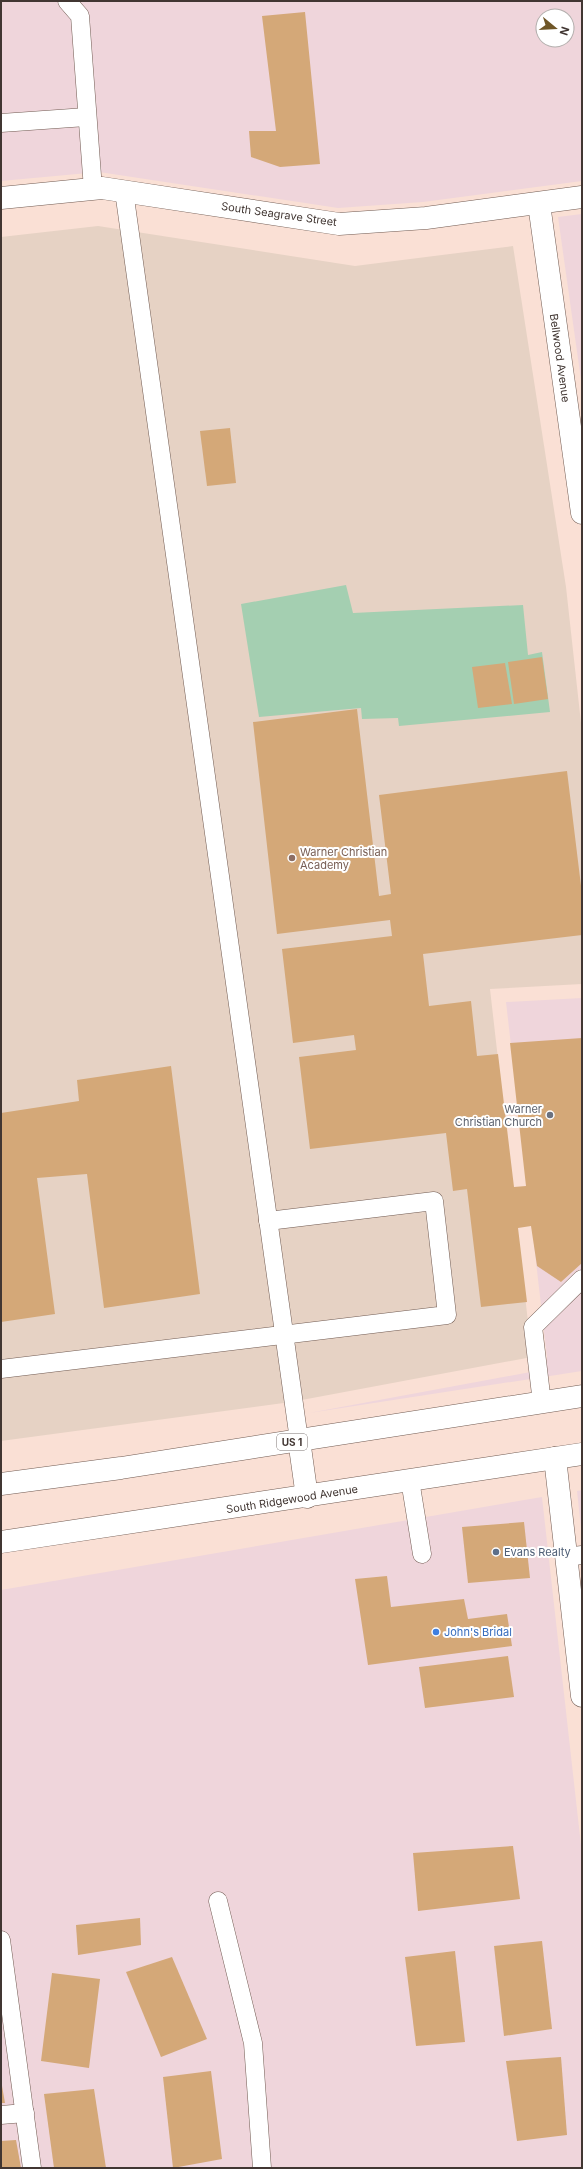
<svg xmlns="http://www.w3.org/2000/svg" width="583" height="2169" font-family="Inter,sans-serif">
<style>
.commercial{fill:#efd5db;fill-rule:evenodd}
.education{fill:#e6d2c4}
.green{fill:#a4cfb1}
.building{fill:#d4a878}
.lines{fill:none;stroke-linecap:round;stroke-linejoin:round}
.lane-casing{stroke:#715b52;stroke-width:19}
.street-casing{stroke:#715b52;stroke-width:23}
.primary-casing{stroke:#715b52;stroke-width:23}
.lane{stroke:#fff;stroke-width:18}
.street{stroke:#fff;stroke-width:22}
.primary{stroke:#fff;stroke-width:22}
.education-dot{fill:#8d6e63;stroke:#fff;stroke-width:1.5}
.worship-dot{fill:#6b7280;stroke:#fff;stroke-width:1.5}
.service-dot{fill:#5c6f8a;stroke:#fff;stroke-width:1.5}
.shop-dot{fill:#3f7fe0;stroke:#fff;stroke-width:1.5}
.labels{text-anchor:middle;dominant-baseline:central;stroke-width:4;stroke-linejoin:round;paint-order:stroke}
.shield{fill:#fff;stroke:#7a7270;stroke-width:1}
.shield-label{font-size:10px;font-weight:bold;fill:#413632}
.street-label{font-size:11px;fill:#413632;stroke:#fff}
.education-label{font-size:11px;fill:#785e54;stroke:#fff;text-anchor:start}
.worship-label{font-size:11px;fill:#5b616d;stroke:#fff;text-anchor:end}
.service-label{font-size:11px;fill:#4e5e75;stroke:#fff;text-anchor:start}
.shop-label{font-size:11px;fill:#366cbe;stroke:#fff;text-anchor:start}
</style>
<rect width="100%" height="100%" fill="#fae0d5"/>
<g class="commercial">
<path d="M 1,1 L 582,1 L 582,181 L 423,202 L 338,208 L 99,172 L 1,181 ZM 543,16 L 567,16 L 567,40 L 543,40 Z"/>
<path d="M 582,214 L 582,387 L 558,217 Z"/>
<path d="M 582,998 L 582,1371 L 309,1413 L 536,1371 L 545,1366 L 547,1357 L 506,1002 Z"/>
<path d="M 582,1490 L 582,1538 L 577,1491 Z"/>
<path d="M 542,1497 L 582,1854 L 582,2168 L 1,2168 L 1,1590 Z"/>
</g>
<path class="education" d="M 98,226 L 355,266 L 513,246 L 566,587 L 582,732 L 582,984 L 490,989 L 532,1357 L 291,1402 L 1,1441 L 1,237 Z"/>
<path class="green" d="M 346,585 L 353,613 L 523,605 L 528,655 L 542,652 L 550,712 L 399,726 L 398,718 L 362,719 L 361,708 L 259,717 L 241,604 Z"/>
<g class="building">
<path d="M 305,12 L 320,164 L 280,167 L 251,157 L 249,131 L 276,131 L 262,16 Z"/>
<path d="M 230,428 L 236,483 L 207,486 L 200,431 Z"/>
<path d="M 542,657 L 548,699 L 514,704 L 508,662 Z"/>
<path d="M 505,663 L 512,704 L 478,708 L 472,667 Z"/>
<path d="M 357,709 L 379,896 L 391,894 L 379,795 L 567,771 L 582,894 L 582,935 L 423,954 L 429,1006 L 471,1001 L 477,1056 L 498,1054 L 514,1187 L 526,1186 L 510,1043 L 582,1038 L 582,1263 L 561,1282 L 537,1266 L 531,1226 L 518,1228 L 527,1302 L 481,1307 L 467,1189 L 453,1191 L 446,1133 L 310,1149 L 299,1057 L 356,1050 L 354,1035 L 293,1043 L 282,949 L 392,936 L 390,920 L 277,934 L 253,722 Z"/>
<path d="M 171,1066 L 200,1294 L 104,1308 L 87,1174 L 37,1178 L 55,1314 L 1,1322 L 1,1113 L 79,1101 L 77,1080 Z"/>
<path d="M 524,1522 L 530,1578 L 468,1583 L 462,1527 Z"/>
<path d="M 387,1576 L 391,1607 L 464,1599 L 468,1619 L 507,1614 L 512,1646 L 368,1665 L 355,1579 Z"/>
<path d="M 508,1656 L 514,1697 L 425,1708 L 419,1667 Z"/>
<path d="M 513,1846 L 520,1899 L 418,1911 L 413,1853 Z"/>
<path d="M 140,1918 L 141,1945 L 78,1955 L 76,1925 Z"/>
<path d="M 542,1941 L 552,2029 L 504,2036 L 494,1946 Z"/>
<path d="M 455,1951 L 465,2042 L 416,2046 L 405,1957 Z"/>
<path d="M 172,1957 L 207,2039 L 161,2057 L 126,1972 Z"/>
<path d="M 52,1973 L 100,1979 L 89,2068 L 41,2061 Z"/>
<path d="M 561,2057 L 567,2135 L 517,2141 L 506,2061 Z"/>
<path d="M 211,2071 L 222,2159 L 173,2168 L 163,2077 Z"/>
<path d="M 1,2080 L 5,2103 L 1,2103 Z"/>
<path d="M 94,2089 L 106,2168 L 54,2168 L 44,2094 Z"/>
<path d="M 16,2140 L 21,2168 L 1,2168 L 1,2141 Z"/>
</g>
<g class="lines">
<g class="lane-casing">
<g id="lane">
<path d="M 67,1 L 80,16 L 93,189"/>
<path d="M 1,123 L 86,117"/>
<path d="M 124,191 L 299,1440"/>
<path d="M 1,1369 L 447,1315 L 434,1201 L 268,1221"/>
<path d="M 542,1403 L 533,1327 L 582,1279"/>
<path d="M 410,1480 L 422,1554"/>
<path d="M 566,1557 L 582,1555"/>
<path d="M 218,1901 L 253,2043 L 262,2168"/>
<path d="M 1,1940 L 32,2168"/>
<path d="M 1,2115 L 25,2113"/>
</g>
</g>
<g class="street-casing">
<g id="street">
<path d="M 1,198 L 102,188 L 339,224 L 426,218 L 582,197"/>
<path d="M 539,204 L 582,513"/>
<path d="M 299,1440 L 307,1497"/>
<path d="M 555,1458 L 582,1696"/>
</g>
</g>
<g class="primary-casing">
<g id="primary">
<path d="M 1,1484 L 121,1468 L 582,1396"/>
<path d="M 1,1542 L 582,1454"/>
</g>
</g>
<use href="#lane" class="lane"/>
<use href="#street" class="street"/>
<use href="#primary" class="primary"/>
</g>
<circle class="education-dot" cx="292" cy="858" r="4"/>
<circle class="worship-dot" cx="550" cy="1115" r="4"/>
<circle class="service-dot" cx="496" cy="1552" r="4"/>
<circle class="shop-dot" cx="436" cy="1632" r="4"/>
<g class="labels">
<rect class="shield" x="277" y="1434" width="30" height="16" rx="3"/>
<g class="shield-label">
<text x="292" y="1442">US 1</text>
</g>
<g class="street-label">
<text transform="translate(279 214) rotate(8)">South Seagrave Street</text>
<text transform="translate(560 358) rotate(82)">Bellwood Avenue</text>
<text transform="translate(292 1499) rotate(-9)">South Ridgewood Avenue</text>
</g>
<g class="education-label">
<text x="300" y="852">Warner Christian<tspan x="300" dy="13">Academy</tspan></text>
</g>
<g class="worship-label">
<text x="542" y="1109">Warner<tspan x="542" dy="13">Christian Church</tspan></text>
</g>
<g class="service-label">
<text x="504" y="1552">Evans Realty</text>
</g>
<g class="shop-label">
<text x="444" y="1632">John's Bridal</text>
</g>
</g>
<rect width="583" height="2169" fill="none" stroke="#413632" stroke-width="4"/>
<g transform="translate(555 28) rotate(108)"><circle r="19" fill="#ffffff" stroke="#b3afad"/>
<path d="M0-3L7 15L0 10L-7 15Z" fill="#6f5627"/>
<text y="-6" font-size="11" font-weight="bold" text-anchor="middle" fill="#413632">N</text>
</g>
</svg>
